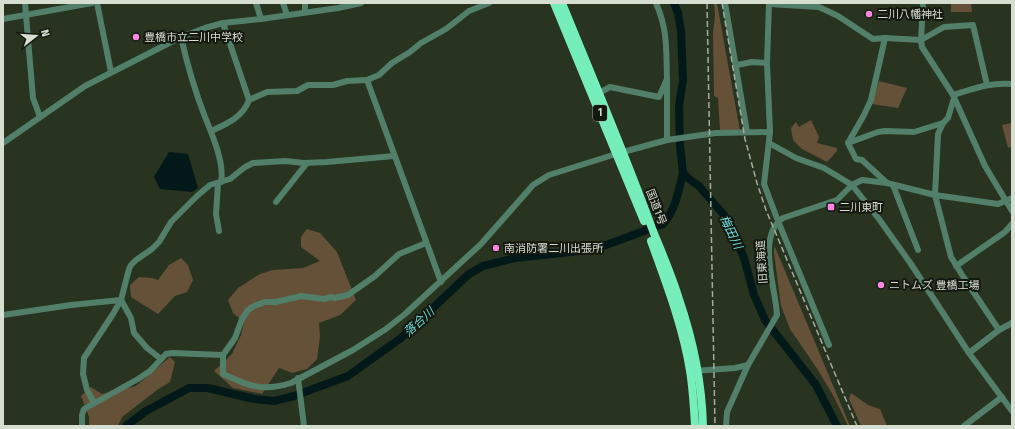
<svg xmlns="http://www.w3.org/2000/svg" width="1015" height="429" font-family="'Fira Sans Condensed','Noto Sans JP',sans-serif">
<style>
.green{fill:#655038}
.water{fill:#031919}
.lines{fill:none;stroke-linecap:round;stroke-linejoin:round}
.river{stroke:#031919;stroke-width:8}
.minor{stroke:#527f6a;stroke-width:6}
.highway{stroke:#76eebb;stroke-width:8}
.rail{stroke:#a4ac9e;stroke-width:1.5;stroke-dasharray:6 3;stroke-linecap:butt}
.poi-dot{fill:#fd86e1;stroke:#141910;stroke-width:1.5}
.labels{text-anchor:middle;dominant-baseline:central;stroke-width:4;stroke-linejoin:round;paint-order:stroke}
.shield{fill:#141910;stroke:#9ca297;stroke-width:1}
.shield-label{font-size:10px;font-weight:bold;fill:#d6ddd1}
.poi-label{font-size:11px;fill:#d6ddd1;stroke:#141910;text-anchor:start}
.street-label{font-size:11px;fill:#d6ddd1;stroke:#141910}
.water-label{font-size:12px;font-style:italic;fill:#6cdcdb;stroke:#141910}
</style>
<rect width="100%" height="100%" fill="#283320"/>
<g class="green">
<path d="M 714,3 L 717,3 L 740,131 L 720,131 L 718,98 L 714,96 L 713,32 L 715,16 Z"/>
<path d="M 951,3 L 971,3 L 972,12 L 951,12 Z"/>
<path d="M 879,81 L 907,88 L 898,108 L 872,104 Z"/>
<path d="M 811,120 L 819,137 L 817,143 L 837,148 L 837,151 L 827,162 L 802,149 L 793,140 L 791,128 L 796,122 L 799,127 Z"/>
<path d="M 1012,123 L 1012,147 L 1008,148 L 1002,125 Z"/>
<path d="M 307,229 L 320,233 L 337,252 L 356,300 L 340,315 L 319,323 L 320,337 L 317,359 L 307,369 L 292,373 L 279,368 L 262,394 L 233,388 L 214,371 L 232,354 L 241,335 L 244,322 L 233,313 L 228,300 L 238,288 L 260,274 L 273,270 L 303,268 L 320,261 L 301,247 L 301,237 Z"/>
<path d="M 775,247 L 850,426 L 848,426 L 834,397 L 818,370 L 790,329 L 781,306 L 774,253 L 774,249 Z"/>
<path d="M 181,258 L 188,265 L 193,280 L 187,292 L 175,296 L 158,314 L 131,297 L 130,285 L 139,277 L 152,278 L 158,280 L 169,265 Z"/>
<path d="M 170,357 L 175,362 L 170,382 L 157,390 L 122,417 L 118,426 L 89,426 L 89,417 L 81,396 L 91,387 L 102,394 L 136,386 Z"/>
<path d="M 851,393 L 868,405 L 880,409 L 887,426 L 861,426 L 849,399 Z"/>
</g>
<path class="water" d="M 169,152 L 188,154 L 198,188 L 192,192 L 160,189 L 154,177 Z"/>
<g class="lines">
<g class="river">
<path d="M 674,3 L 678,13 L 681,31 L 683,80 L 679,106 L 680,145 L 683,173 L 689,179 L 699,186 L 724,215 L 733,232 L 744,258 L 754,295 L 765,320 L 816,385 L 837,426"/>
<path d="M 126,426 L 146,411 L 189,388 L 208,388 L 254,399 L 274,401 L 294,396 L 348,376 L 401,338 L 469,274 L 483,266 L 515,258 L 589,250 L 598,248 L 663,224 C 675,211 679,190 683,173"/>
</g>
<g class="minor">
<path d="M 25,3 L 33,98 L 40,117"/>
<path d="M 97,3 L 111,72"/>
<path d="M 256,3 L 261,19"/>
<path d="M 283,3 L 287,15"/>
<path d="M 305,3 L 305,12"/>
<path d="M 656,3 C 668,31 666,49 667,79"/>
<path d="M 725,3 L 747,132"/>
<path d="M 769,3 L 767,63 L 770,132 L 764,184 L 778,221 L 829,345"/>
<path d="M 923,3 L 921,40 L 922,47 L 953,95 L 985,166 L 1012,211"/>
<path d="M 769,4 L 819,7 L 838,16 L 873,39 L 885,38 L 871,100 L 864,115 L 848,143 L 856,159 L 862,160 L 887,183"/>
<path d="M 3,19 L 92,3"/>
<path d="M 223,23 L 249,100"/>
<path d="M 181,37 C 187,64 195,91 205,117 C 212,134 225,164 221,182"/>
<path d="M 885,38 L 921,40 L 944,27 L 973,25 L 987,85"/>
<path d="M 737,65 L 752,62 L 767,63"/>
<path d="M 599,93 L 610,87 L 659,97 L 667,79 L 667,140 L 623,152"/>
<path d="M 953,95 C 973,89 990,82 1012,84"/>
<path d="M 954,98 L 948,118 L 943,123 L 938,134 L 935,195 L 951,257 L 964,278 L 999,330"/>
<path d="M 211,131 C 227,124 243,117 249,100 L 267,92 L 297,91 L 308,85 L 333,85 L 347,81 L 367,80"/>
<path d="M 667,140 L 716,133 L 770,132"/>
<path d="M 3,143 L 85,86 L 181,37 L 205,28 L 223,23 L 261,19 L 338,8 L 361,3"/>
<path d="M 769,143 L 796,158 L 824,168 L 852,185 L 879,219 L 911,264 L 969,353 L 1012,411"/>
<path d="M 848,143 L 878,132 L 885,131 L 914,132 L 943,123"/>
<path d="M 218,183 L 216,214 L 219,231"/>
<path d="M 893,185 L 918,250"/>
<path d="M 276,202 L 307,163"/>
<path d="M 426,243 L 399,254 L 375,276 L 348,295 L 335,298 L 331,297 L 324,299 L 301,296 L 276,302 L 265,302 L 254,306 L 248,310 L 242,319 L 235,338 L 223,355 L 223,374 C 248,386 263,392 291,383 L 353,350 L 386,329 L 405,314 L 481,244 L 533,185 L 549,175 L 616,154"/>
<path d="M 956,266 L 1005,232 L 1012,224"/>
<path d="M 441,282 L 367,80 L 379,75 L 392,63 L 410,52 L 421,43 L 446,29 L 469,11 L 489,3"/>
<path d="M 121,300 L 131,318 L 134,333 L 147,348 L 161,359"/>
<path d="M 3,315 L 71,305 L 121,300"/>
<path d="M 969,353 L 999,330 L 1012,323"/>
<path d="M 694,371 L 735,368 L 748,365"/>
<path d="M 298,378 L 304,426"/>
<path d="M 94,403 L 87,390 L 83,374 L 84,358 L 113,314 L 121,300 L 129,269 L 131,265 L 136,260 L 152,249 L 159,242 L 171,222 L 197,196 L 210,185 L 230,179 L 245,167 L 253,163 L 285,161 L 304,163 L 327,162 L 394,156"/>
<path d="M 82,426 L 82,415 L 84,409 L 138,379 L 150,371 L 166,354 L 172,353 L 223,355"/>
<path d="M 726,426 L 727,412 L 748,365 L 777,315 C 776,288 756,236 783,218 L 837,200 L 852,185 L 862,180 L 887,183 L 935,195 L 998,204 L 1012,198"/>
<path d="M 964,426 L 1002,397"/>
</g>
<g class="highway">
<path d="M 554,3 L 644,221"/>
<path d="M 562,3 C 593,79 625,154 653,231 C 662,253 672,276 679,299 C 693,340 702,382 703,426"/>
<path d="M 651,241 C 666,283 683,326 690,371 C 693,389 694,408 695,426"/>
</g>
<g class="rail">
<path d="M 707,3 L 715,426"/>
<path d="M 722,3 L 745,139 L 757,183 L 766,210 L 857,426"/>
</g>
</g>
<g class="poi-dot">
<circle cx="869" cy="14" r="4"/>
<circle cx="136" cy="37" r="4"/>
<rect x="827" y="203" width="8" height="8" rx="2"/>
<circle cx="496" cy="248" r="4"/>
<circle cx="881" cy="285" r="4"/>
</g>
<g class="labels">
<rect class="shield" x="593" y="105" width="14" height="16" rx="3"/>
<g class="shield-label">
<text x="600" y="113">1</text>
</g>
<g class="poi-label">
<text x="877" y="14">二川八幡神社</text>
<text x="144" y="37">豊橋市立二川中学校</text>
<text x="839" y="207">二川東町</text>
<text x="504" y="248">南消防署二川出張所</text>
<text x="889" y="285">ニトムズ 豊橋工場</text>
</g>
<g class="street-label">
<text transform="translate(656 207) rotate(69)">国道1号</text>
<text transform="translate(762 262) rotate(-94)">旧東海道</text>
</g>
<g class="water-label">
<text transform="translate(731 232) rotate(64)">梅田川</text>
<text transform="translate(419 322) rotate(-42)">落合川</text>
</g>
</g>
<rect width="1015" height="429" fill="none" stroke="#d6ddd1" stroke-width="8"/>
<g transform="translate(36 36) rotate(73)" stroke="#141910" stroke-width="3" paint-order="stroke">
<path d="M0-3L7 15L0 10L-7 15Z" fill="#d6ddd1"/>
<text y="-6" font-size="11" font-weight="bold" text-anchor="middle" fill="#d6ddd1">N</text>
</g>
</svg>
